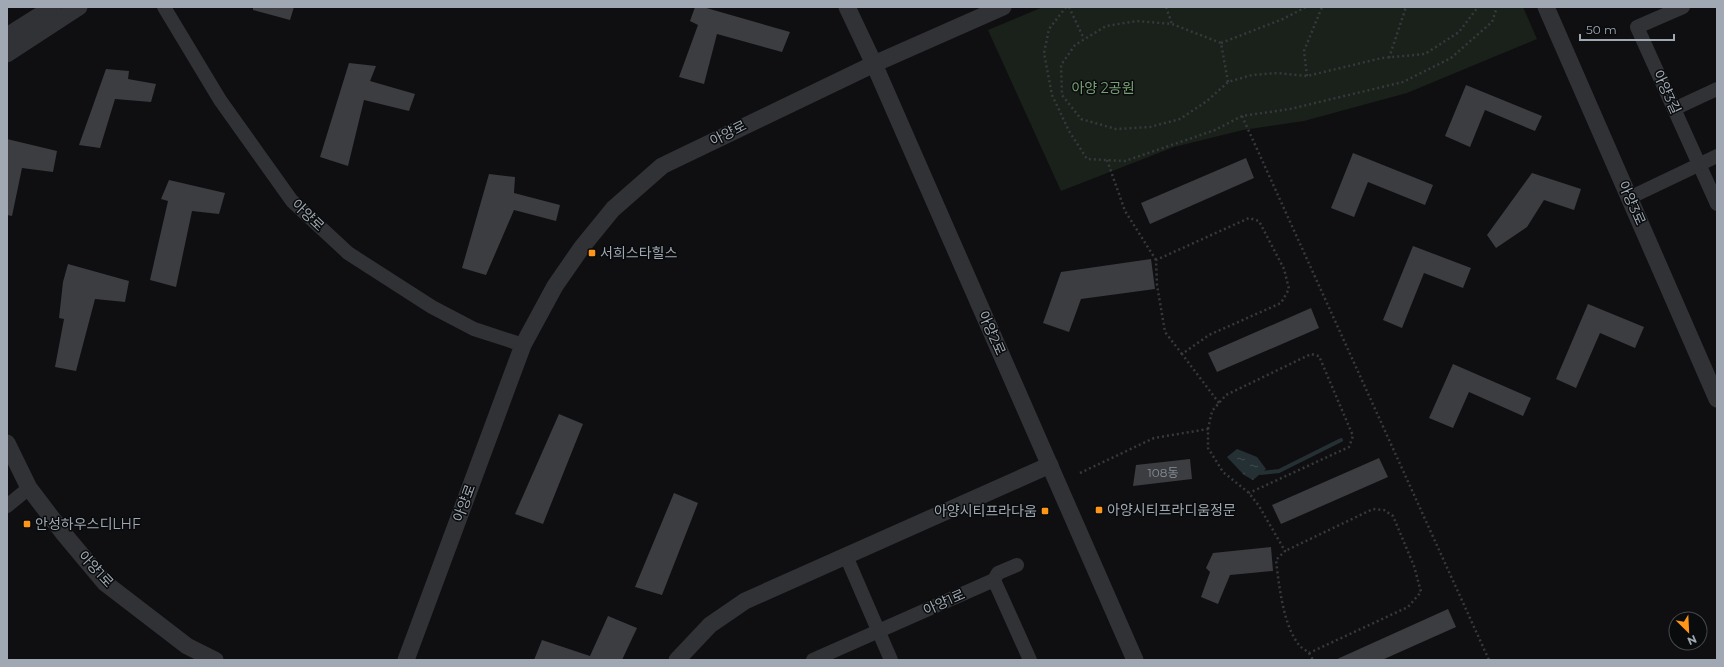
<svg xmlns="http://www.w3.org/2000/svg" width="1724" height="667" font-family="Montserrat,'Noto Sans KR',sans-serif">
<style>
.green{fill:#19211a}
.water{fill:url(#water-ripples)}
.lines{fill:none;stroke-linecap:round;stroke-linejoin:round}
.stream{stroke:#253035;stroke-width:4}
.building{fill:#3b3d41}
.path{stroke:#36393d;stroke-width:2.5;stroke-dasharray:2 3;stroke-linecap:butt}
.minor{stroke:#303236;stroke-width:14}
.tertiary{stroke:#303236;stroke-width:17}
.poi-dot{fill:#ff9619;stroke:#0a0b0c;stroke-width:1.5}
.labels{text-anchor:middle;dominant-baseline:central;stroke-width:3;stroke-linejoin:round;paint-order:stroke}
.number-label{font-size:12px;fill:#868d96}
.park-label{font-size:14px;fill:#77a074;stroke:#0a0b0c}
.street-label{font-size:14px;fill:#9fa8b3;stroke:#0a0b0c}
.poi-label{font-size:14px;fill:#9fa8b3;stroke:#0a0b0c;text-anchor:start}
</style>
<defs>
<pattern id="water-ripples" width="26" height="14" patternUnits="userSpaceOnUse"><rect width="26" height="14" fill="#253035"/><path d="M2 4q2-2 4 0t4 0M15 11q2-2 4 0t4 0" fill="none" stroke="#414b50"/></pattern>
</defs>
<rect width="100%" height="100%" fill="#0f0f11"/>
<path class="green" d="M 1043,7 L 1523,7 L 1537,39 L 1407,93 L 1304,121 L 1243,130 L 1174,147 L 1061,191 L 988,30 Z"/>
<path class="water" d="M 1237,449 L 1257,457 L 1266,469 L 1253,480 L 1244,475 L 1227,457 Z"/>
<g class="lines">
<path class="stream" d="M 1261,473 L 1279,471 L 1341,440"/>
</g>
<g class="building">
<path d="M 253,7 L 294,7 L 290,20 L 253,10 Z"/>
<path d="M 695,7 L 703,7 L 790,32 L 782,52 L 717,34 L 704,84 L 679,77 L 698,25 L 690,21 Z"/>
<path d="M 349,63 L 376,66 L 370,81 L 415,94 L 409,111 L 364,100 L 348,166 L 320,157 Z"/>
<path d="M 106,69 L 129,71 L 128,79 L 156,84 L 151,102 L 115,99 L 100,148 L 79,145 Z"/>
<path d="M 1466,85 L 1542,116 L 1535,131 L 1485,110 L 1470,147 L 1445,136 Z"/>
<path d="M 7,139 L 57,151 L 53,172 L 22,168 L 12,216 L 7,215 Z"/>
<path d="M 1353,153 L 1433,185 L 1425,205 L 1368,182 L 1354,217 L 1331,208 Z"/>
<path d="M 1246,158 L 1254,178 L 1150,224 L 1141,203 Z"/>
<path d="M 1532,173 L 1581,189 L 1574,210 L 1544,200 L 1527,227 L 1496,248 L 1487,235 Z"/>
<path d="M 489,174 L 515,177 L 514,193 L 560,205 L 556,221 L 514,210 L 486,275 L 462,268 Z"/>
<path d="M 169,180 L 225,193 L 219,214 L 192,211 L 176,287 L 150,280 L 168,201 L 161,199 Z"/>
<path d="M 1413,246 L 1471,268 L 1463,288 L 1424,273 L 1402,328 L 1383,320 Z"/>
<path d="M 1151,259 L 1155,289 L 1081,299 L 1069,332 L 1043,323 L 1061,272 Z"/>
<path d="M 68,264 L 129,281 L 125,302 L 95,299 L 76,371 L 55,367 L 64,319 L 59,318 L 63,282 Z"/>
<path d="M 1588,304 L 1644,327 L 1635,348 L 1600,333 L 1576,388 L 1556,379 Z"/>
<path d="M 1311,308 L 1319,328 L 1217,372 L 1208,353 Z"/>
<path d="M 1453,364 L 1531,398 L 1523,416 L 1469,392 L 1453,428 L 1429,418 Z"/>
<path d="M 559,414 L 583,424 L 543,524 L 515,514 Z"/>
<path d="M 1379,458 L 1388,477 L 1281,524 L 1272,505 Z"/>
<path d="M 1190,459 L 1192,479 L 1133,486 L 1136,465 Z"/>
<path d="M 674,493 L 698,503 L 662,595 L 635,587 Z"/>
<path d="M 1271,547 L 1273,571 L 1230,575 L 1218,604 L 1201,597 L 1210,572 L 1206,568 L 1213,553 Z"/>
<path d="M 1448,609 L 1456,627 L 1382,660 L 1335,660 Z"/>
<path d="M 608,616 L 637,628 L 622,660 L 534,660 L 542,640 L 590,656 Z"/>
</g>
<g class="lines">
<g class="path">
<path d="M 1066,7 L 1049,29 L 1044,53 L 1052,95 L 1069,131 L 1087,159 L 1125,161 L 1215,130 L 1242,116 L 1290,109 L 1403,82 L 1451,58 L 1492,22 L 1497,7"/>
<path d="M 1069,7 L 1084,39"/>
<path d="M 1166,7 L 1172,24"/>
<path d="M 1221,43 L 1283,19 L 1306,7"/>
<path d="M 1389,58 L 1406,7"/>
<path d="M 1307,76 L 1304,51 L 1322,7"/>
<path d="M 1228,82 L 1221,43 L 1172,24 L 1137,21 L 1106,26 L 1075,45 L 1061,65 L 1062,95 L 1081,119 L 1116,129 L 1150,127 L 1180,119 L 1207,101 L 1228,82 L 1252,75 L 1277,73 L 1307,76 L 1382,58 L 1425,54 L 1459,32 L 1478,7"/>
<path d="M 1242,116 L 1489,660"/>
<path d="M 1107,160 L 1125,211 L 1156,260"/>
<path d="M 1182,354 L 1165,332 L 1157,285 L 1156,260 L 1249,218 L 1259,221 L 1284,269 L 1289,289 L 1281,303 L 1209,335 L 1182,354 L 1219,403"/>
<path d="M 1208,429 L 1212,411 L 1226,395 L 1311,354 L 1319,356 L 1353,436 L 1349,447 L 1249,493"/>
<path d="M 1080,473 L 1154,438 L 1208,429 L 1208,448 L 1223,472 L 1249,493 L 1259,506 L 1285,551 L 1276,560 C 1279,585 1283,625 1299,645 C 1301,648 1306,650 1309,653 L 1408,607 L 1421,592 L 1414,566 L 1393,516 L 1384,510 L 1373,509 L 1285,551"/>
<path d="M 1309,653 L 1313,660"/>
</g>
<g class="minor">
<path d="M 164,7 L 220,100 L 292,201 L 348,253 L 432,307 L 474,329 L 523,345"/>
<path d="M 1683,7 L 1637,27 L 1717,204"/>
<path d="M 1674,109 L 1717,89"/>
<path d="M 1629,198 L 1717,156"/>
<path d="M 7,506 L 29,488"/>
<path d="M 846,556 L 891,660"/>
<path d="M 994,580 L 998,573 L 1017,565"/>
<path d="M 813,660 L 994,580 L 1030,660"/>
</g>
<g class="tertiary">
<path d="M 847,7 L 874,64 L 1135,660"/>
<path d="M 1546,7 L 1717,399"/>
<path d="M 7,36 L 53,7"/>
<path d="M 7,54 L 79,7"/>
<path d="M 7,443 L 29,488 L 64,534 L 105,583 L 187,646 L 215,660"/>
<path d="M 406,660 L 523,345 L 555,286 L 582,247 L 613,209 L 662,166 L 668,163 L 874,64 L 1003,7"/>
<path d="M 677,660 L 710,625 L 745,601 L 1050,465"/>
</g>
</g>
<g class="poi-dot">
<rect x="588" y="249" width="8" height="8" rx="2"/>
<rect x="1095" y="506" width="8" height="8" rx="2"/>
<rect x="1041" y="507" width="8" height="8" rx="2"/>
<rect x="23" y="520" width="8" height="8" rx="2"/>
</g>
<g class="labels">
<g class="number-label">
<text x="1163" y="472">108동</text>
</g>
<g class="park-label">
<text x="1103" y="88">아양 2공원</text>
</g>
<g class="street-label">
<text transform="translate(1667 92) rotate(65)">아양3길</text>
<text transform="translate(728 133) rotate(-27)">아양로</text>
<text transform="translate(1632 203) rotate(66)">아양3로</text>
<text transform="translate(308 215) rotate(44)">아양로</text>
<text transform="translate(992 333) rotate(66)">아양2로</text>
<text transform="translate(464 503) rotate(-70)">아양로</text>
<text transform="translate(96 569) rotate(47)">아양1로</text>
<text transform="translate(944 602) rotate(-24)">아양1로</text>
</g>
<g class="poi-label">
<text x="600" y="253">서희스타힐스</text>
<text x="1107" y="510">아양시티프라디움정문</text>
<text x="1037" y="511" text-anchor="end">아양시티프라다움</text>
<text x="35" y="524">안성하우스디LHF</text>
</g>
</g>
<rect width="1724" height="667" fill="none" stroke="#9fa8b3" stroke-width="16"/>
<g transform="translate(1688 631) rotate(156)"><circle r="19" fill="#0a0b0c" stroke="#464a4f"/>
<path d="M0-3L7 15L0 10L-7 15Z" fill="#ff9619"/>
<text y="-6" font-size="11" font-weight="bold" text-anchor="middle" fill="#9fa8b3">N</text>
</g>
<path d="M1580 34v6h94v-6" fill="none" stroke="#9fa8b3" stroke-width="2"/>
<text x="1586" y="34" font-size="12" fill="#9fa8b3" stroke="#0a0b0c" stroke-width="3" paint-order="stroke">50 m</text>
</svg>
